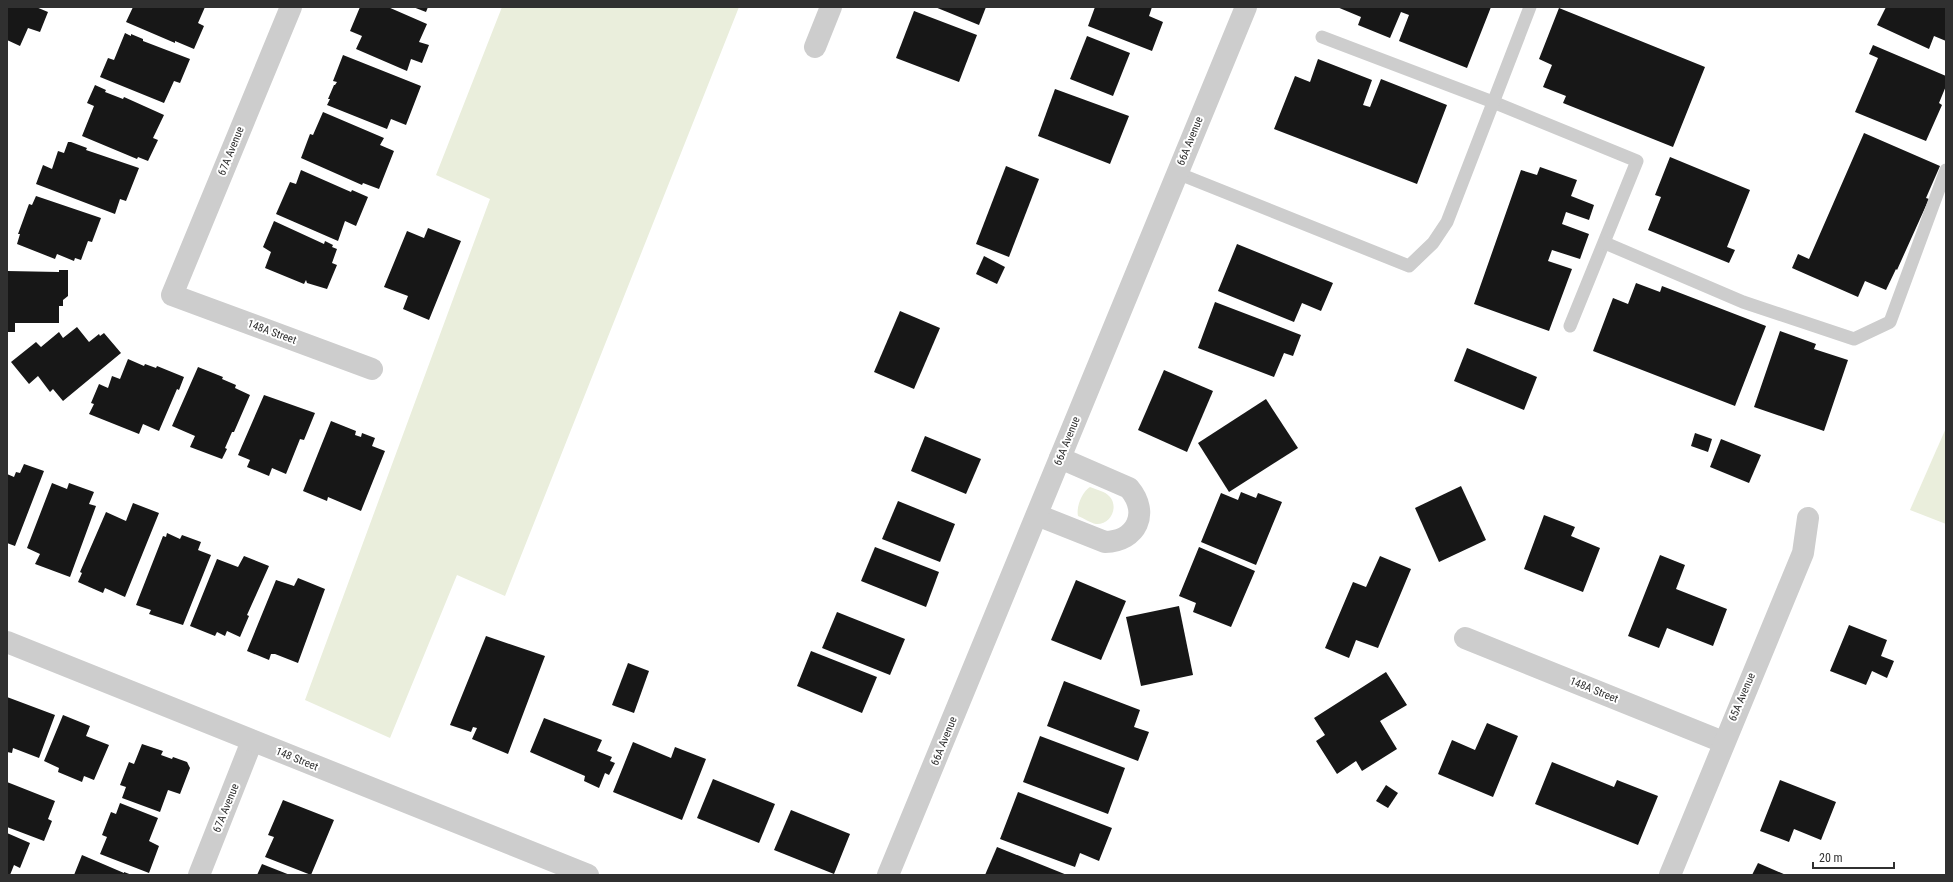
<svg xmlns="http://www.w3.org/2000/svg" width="1953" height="882" font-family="'Roboto Condensed',sans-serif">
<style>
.green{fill:#eaeedc}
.building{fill:#171717}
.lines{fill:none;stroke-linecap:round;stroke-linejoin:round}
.service{stroke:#cdcdcd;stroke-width:13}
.minor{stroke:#cdcdcd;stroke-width:22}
.tertiary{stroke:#cdcdcd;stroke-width:22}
.labels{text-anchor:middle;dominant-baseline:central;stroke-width:4;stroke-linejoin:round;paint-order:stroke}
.street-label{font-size:11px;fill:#303030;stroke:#fff}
</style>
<rect width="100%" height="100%" fill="#fff"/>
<g class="green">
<path d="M 502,7 L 739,7 L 505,596 L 457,575 L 390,738 L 305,700 L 490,199 L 436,175 Z"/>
<path d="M 1946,428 L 1946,524 L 1910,510 Z"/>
<path d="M 1090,487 C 1097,490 1105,491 1110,497 C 1119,508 1110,525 1096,524 C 1090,523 1084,518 1078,516 C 1076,507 1082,492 1090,487 Z"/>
</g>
<g class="building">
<path d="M 7,7 L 36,7 L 48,12 L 40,32 L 28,28 L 20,46 L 7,40 Z"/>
<path d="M 133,7 L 205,7 L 198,23 L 204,26 L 194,49 L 175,41 L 175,43 L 126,22 Z"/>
<path d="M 360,7 L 388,7 L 427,24 L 419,42 L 429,45 L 422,63 L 411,59 L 407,71 L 356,49 L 362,36 L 350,31 Z"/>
<path d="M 413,7 L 428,7 L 426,12 Z"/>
<path d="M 935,7 L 986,7 L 979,25 Z"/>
<path d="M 1095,7 L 1152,7 L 1149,16 L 1163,22 L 1152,51 L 1088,26 Z"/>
<path d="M 1337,7 L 1491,7 L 1467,68 L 1399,41 L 1409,15 L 1401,12 L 1390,38 L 1358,25 L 1361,17 Z"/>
<path d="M 1886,7 L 1946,7 L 1946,41 L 1934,36 L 1929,49 L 1877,25 Z"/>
<path d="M 1559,8 L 1705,67 L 1673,147 L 1563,103 L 1566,96 L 1543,87 L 1552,65 L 1539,59 Z"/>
<path d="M 914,11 L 977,35 L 959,82 L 896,58 Z"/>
<path d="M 125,33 L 131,36 L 131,34 L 143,39 L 143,41 L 190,59 L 180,83 L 174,81 L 164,103 L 100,77 L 108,58 L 114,60 Z"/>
<path d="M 1087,36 L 1130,53 L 1113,96 L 1070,79 Z"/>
<path d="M 1873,45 L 1946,76 L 1946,86 L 1939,103 L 1942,105 L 1926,141 L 1855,112 L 1878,58 L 1869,54 Z"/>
<path d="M 343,55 L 421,86 L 406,125 L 391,119 L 387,129 L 327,105 L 330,99 L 328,99 L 334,85 L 335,85 L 337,82 L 333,81 Z"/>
<path d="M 1318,59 L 1372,80 L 1363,105 L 1370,107 L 1381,79 L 1447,105 L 1417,184 L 1274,129 L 1295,76 L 1310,82 Z"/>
<path d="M 95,85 L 106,90 L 105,92 L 123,99 L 124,97 L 164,115 L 153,138 L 158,140 L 148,161 L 138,157 L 137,159 L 82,136 L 94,106 L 87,103 Z"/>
<path d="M 1055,89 L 1129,116 L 1110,164 L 1038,136 Z"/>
<path d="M 323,112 L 384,138 L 380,145 L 394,151 L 379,189 L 363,183 L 362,185 L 301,158 L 310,134 L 313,135 Z"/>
<path d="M 1864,133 L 1940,166 L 1926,198 L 1929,199 L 1897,270 L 1896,269 L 1886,290 L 1865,281 L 1858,297 L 1792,268 L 1798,254 L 1809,259 Z"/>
<path d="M 68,142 L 71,142 L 87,148 L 86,150 L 139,168 L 126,201 L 120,199 L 115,214 L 36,184 L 43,165 L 52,169 L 58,151 L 64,153 Z"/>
<path d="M 1670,157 L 1750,190 L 1727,247 L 1735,250 L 1729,263 L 1648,230 L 1661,197 L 1655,195 Z"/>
<path d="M 1006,166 L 1039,179 L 1009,257 L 976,244 Z"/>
<path d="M 1540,167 L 1577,180 L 1571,196 L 1594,205 L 1589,220 L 1566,212 L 1562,224 L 1589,234 L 1580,259 L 1552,250 L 1548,261 L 1572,269 L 1549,331 L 1474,304 L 1521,170 L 1537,175 Z"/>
<path d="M 301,170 L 351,192 L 352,190 L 368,197 L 356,226 L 345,221 L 338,241 L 276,214 L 290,182 L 296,184 Z"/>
<path d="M 36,196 L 101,218 L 92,242 L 88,241 L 81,260 L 75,258 L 74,261 L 57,254 L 55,259 L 17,244 L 20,234 L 18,234 L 29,204 L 32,205 Z"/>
<path d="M 274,221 L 324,244 L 325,241 L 333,245 L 332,247 L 337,249 L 332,263 L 337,265 L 327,289 L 307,283 L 306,280 L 304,284 L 265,268 L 271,252 L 263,247 Z"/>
<path d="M 428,228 L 461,241 L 429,320 L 403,309 L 408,296 L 384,287 L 407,231 L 424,238 Z"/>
<path d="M 1237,244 L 1333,283 L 1321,311 L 1302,303 L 1294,322 L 1218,291 Z"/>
<path d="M 984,256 L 1005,267 L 997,284 L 976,274 Z"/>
<path d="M 59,270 L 68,270 L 68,296 L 63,300 L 63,306 L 59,306 L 59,323 L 15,323 L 15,332 L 7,332 L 7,271 L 59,272 Z"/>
<path d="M 1636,283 L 1660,292 L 1662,286 L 1766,326 L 1735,406 L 1593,351 L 1613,298 L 1628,304 Z"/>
<path d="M 1215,302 L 1301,335 L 1293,356 L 1284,353 L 1274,377 L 1198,348 Z"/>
<path d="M 900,311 L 940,328 L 914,389 L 874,372 Z"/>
<path d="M 77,327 L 89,342 L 99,334 L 100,336 L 104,333 L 121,353 L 63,401 L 53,389 L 50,392 L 38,376 L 29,384 L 11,362 L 36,342 L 41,347 L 59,332 L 63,338 Z"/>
<path d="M 1780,331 L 1816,344 L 1814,349 L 1848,360 L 1824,431 L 1754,407 Z"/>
<path d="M 1467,348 L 1537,377 L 1524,410 L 1454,381 Z"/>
<path d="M 128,359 L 144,366 L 145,364 L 156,368 L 157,366 L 184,377 L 179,390 L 177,389 L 159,431 L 143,424 L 139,434 L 89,414 L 94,404 L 91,403 L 99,384 L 108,388 L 112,376 L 120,379 Z"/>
<path d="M 198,367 L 223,377 L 222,379 L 236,385 L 235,388 L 250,395 L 234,432 L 232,432 L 225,448 L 227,449 L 222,459 L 190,447 L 195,436 L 172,426 Z"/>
<path d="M 1164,370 L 1213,391 L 1187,452 L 1138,430 Z"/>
<path d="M 264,395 L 315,413 L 304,440 L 300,439 L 286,474 L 272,468 L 269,476 L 247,467 L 250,460 L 238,455 Z"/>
<path d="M 1266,399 L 1298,448 L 1229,492 L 1198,443 Z"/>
<path d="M 331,421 L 356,431 L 355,435 L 361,437 L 362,433 L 375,438 L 372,446 L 385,451 L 361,511 L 328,497 L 327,501 L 303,491 Z"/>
<path d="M 1695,433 L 1712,439 L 1708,452 L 1691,446 Z"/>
<path d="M 925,436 L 981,459 L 966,494 L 911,471 Z"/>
<path d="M 1721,439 L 1761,455 L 1749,483 L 1710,467 Z"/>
<path d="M 24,464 L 44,471 L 15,546 L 7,543 L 7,474 L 14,477 L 16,472 L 20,473 Z"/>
<path d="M 52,483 L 67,489 L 69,483 L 94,492 L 89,504 L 96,506 L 70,577 L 35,564 L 40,554 L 27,548 Z"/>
<path d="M 1461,486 L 1486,540 L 1439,562 L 1415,508 Z"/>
<path d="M 1241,492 L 1256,498 L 1258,493 L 1282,502 L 1256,565 L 1201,542 L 1221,493 L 1238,500 Z"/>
<path d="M 898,501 L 955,524 L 940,562 L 882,539 Z"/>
<path d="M 133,503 L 159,513 L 125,597 L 105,588 L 103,593 L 78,582 L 82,573 L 80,572 L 106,512 L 126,521 Z"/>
<path d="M 1544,515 L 1575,527 L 1571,536 L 1600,548 L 1583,592 L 1524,569 Z"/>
<path d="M 167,533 L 180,539 L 182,535 L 201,542 L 198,550 L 211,555 L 183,625 L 149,614 L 151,610 L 136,605 L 163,536 L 166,537 Z"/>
<path d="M 875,547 L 939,572 L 926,607 L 861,581 Z"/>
<path d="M 1199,547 L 1255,571 L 1231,627 L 1193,612 L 1196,603 L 1179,596 Z"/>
<path d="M 1660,555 L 1685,565 L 1676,589 L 1727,609 L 1713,646 L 1667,628 L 1659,648 L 1628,636 Z"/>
<path d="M 244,556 L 269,566 L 247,615 L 249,616 L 240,637 L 227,631 L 225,636 L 217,632 L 215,636 L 190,626 L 217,559 L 238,567 Z"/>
<path d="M 1380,556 L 1411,569 L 1378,648 L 1356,640 L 1349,658 L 1325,648 L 1353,582 L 1366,587 Z"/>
<path d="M 298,578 L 325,589 L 298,663 L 275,654 L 271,654 L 269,660 L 247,651 L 276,580 L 294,586 Z"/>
<path d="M 1076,580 L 1126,601 L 1101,660 L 1051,640 Z"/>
<path d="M 1179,606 L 1193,675 L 1141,686 L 1126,617 Z"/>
<path d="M 837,612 L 905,639 L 890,675 L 822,648 Z"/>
<path d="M 1849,625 L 1887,640 L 1881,656 L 1894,661 L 1887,678 L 1872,671 L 1866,685 L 1830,671 Z"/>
<path d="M 486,636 L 545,656 L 508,754 L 472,739 L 477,728 L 473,727 L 471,732 L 450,725 Z"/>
<path d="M 811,651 L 877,677 L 862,713 L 797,686 Z"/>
<path d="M 628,663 L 649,671 L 634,713 L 612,705 Z"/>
<path d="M 1386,672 L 1407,705 L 1380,721 L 1397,749 L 1362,771 L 1356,761 L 1337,774 L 1316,741 L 1325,735 L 1314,718 Z"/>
<path d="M 1064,681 L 1140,710 L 1134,727 L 1149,732 L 1138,761 L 1047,726 Z"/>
<path d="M 7,697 L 55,715 L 39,758 L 13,748 L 12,753 L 7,752 Z"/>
<path d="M 63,715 L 90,726 L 86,736 L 109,745 L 94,780 L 84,776 L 82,782 L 58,772 L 59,768 L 44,761 Z"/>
<path d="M 544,718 L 602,740 L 597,751 L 612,757 L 610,761 L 615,763 L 609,775 L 605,773 L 599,788 L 584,781 L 585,776 L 530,752 Z"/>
<path d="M 1487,723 L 1518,736 L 1493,797 L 1438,774 L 1452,740 L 1475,750 Z"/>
<path d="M 1040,736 L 1125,768 L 1108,814 L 1023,782 Z"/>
<path d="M 633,742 L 671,758 L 675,747 L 706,759 L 682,820 L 613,792 Z"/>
<path d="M 142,744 L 163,751 L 161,755 L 172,759 L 173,757 L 187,762 L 190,768 L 180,794 L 168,790 L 160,812 L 122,798 L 126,787 L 120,785 L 129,762 L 134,764 Z"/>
<path d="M 1552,762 L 1614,787 L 1617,780 L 1658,796 L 1638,845 L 1535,804 Z"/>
<path d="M 713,779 L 775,804 L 759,843 L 697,818 Z"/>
<path d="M 1780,780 L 1836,802 L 1821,840 L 1794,829 L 1789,842 L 1760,831 Z"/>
<path d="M 7,782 L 55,801 L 48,819 L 52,821 L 44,841 L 7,827 Z"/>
<path d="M 1386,785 L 1398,793 L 1388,808 L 1376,801 Z"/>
<path d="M 1018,792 L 1112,828 L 1099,861 L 1080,853 L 1075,867 L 1000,839 Z"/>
<path d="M 283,800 L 334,820 L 311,875 L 265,857 L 274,837 L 268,835 Z"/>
<path d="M 120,803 L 158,818 L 149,841 L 159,846 L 149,873 L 100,854 L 107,837 L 102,835 L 111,812 L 116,814 Z"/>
<path d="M 791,810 L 850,834 L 834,874 L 774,850 Z"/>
<path d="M 7,833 L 30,843 L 20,868 L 14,865 L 10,875 L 7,875 Z"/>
<path d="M 997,847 L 1067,875 L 985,875 Z"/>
<path d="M 82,855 L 124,873 L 124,872 L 132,875 L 74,875 Z"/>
<path d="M 1758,863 L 1786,875 L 1752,875 Z"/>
<path d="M 262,864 L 290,875 L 257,875 Z"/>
</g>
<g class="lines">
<g class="service">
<path d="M 1322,37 L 1493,102 L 1637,161 L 1570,326"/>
<path d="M 1177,173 L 1409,266 L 1433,243 L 1447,222 L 1530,7"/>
<path d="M 1605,243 L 1743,302 L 1854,339 L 1890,322 L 1946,170"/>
</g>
<g class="minor">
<path d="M 291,7 L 172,295 L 372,369"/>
<path d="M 815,47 L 831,7"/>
<path d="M 1037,515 L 1105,542 C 1137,541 1150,513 1129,488 L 1060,458"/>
<path d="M 1465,638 L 1723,742"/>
<path d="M 199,875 L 252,741"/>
<path d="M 888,875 L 1246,7"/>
<path d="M 1670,875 L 1803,553 L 1808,518"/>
</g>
<path class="tertiary" d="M 7,642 L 588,875"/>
</g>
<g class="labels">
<g class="street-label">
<text transform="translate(1190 141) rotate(-68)">66A Avenue</text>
<text transform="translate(231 151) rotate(-68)">67A Avenue</text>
<text transform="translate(272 332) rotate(20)">148A Street</text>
<text transform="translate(1067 441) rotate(-68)">66A Avenue</text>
<text transform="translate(1594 690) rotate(22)">148A Street</text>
<text transform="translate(1742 697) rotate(-67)">65A Avenue</text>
<text transform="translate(944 741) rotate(-68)">66A Avenue</text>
<text transform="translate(297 759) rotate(22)">148 Street</text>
<text transform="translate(226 808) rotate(-68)">67A Avenue</text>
</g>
</g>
<rect width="1953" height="882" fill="none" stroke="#303030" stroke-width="16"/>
<path d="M1813 862v6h81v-6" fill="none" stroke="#303030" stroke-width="2"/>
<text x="1819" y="862" font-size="12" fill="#303030" stroke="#ffffff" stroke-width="3" paint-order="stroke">20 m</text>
</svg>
